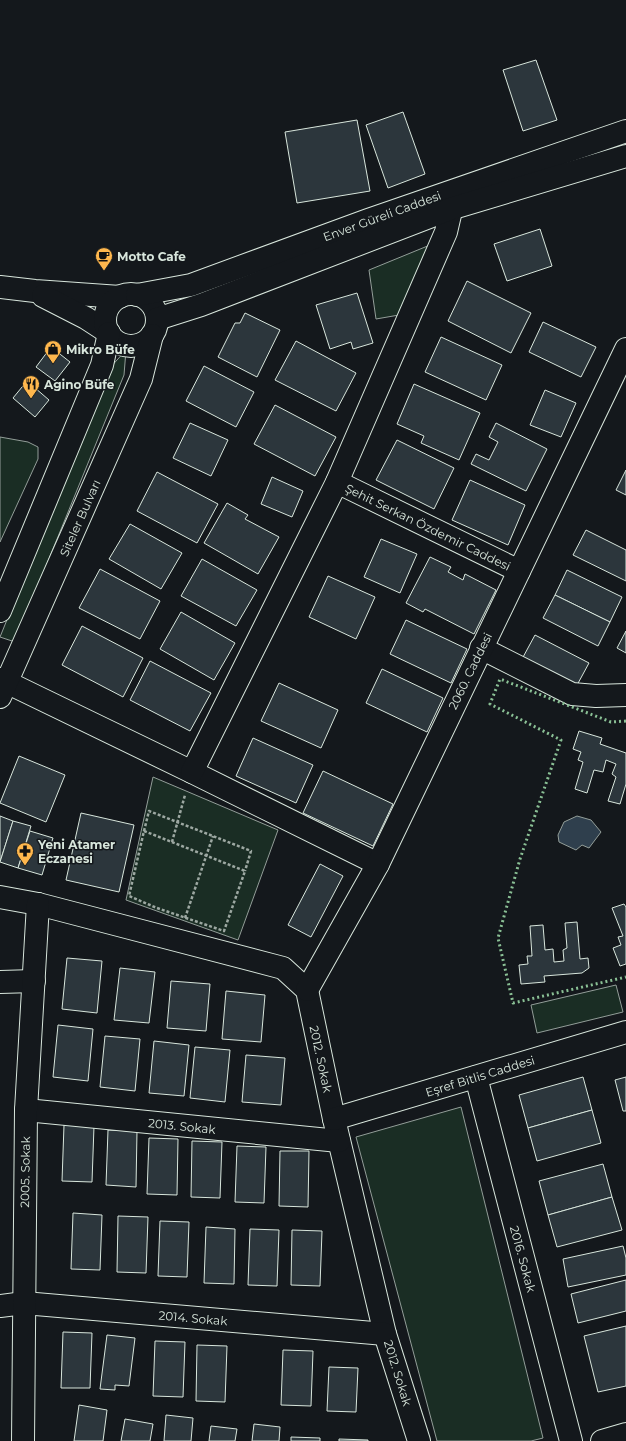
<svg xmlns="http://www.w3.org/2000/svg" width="626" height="1441" font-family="Montserrat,sans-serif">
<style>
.green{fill:#1a2d24;stroke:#939e99}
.water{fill:#2f3f4d;stroke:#939e99}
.building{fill:#2c363c;stroke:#d8e6dc}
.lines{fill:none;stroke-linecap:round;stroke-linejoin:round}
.minor-casing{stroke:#d8e6dc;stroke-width:24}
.secondary-casing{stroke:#d8e6dc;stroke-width:24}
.primary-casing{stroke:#d8e6dc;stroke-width:24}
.path{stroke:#9da8a2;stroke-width:2.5;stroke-dasharray:3 2;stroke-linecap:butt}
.minor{stroke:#14181c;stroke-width:22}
.secondary{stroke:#14181c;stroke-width:22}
.primary{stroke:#14181c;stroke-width:22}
.hedge{stroke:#8ac095;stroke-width:3;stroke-dasharray:2 3;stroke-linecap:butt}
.labels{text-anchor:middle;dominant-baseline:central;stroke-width:3;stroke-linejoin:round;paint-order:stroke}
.street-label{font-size:12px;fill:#d8e6dc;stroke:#14181c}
.poi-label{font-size:12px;font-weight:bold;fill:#d8e6dc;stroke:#14181c;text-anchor:start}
</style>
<rect width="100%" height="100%" fill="#14181c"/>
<g class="green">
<path d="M 430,245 L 399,315 L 376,319 L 369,270 Z"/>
<path d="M 126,350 L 124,375 L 15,642 L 0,637 L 108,370 Z"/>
<path d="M 0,437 L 28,442 L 38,447 L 38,459 L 0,542 Z"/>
<path d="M 153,777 L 278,830 L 238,940 L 126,900 Z"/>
<path d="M 616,985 L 623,1012 L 537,1033 L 531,1005 Z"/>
<path d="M 461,1107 L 543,1438 L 531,1441 L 437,1441 L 356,1137 Z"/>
</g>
<path class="water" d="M 577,816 L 591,820 L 601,832 L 589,848 L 582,845 L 576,850 L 559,842 L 558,835 L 564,822 Z"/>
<g class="building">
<path d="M 536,60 L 557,120 L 523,131 L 503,70 Z"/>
<path d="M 403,112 L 425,174 L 388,188 L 366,125 Z"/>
<path d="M 357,120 L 370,191 L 297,203 L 285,132 Z"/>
<path d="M 540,229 L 552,266 L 507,281 L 494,244 Z"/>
<path d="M 467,281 L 531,313 L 511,353 L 448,321 Z"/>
<path d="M 357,293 L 373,343 L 353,349 L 351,342 L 330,349 L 316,305 Z"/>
<path d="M 245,313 L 280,330 L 257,377 L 218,357 L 235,323 L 240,323 Z"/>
<path d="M 543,322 L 596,347 L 581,377 L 529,352 Z"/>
<path d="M 441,337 L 502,365 L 486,400 L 425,372 Z"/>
<path d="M 296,341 L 356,373 L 336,411 L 275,380 Z"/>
<path d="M 51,347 L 70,362 L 55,381 L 36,367 Z"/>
<path d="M 204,366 L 254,392 L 236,427 L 186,401 Z"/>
<path d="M 27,381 L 49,400 L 35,417 L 13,398 Z"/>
<path d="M 414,384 L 480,413 L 459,460 L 421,443 L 424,436 L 397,424 Z"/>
<path d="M 545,390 L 576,403 L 561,437 L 530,425 Z"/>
<path d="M 275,405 L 336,437 L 315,476 L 254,444 Z"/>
<path d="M 190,423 L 228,440 L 211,476 L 173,458 Z"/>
<path d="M 496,423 L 547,449 L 526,491 L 471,464 L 476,454 L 489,460 L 498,442 L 489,437 Z"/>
<path d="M 397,440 L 454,468 L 434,509 L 376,480 Z"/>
<path d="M 626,470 L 626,495 L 616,490 Z"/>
<path d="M 157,472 L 218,504 L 197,543 L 137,511 Z"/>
<path d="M 272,477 L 303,491 L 292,517 L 261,504 Z"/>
<path d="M 470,480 L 525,505 L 508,545 L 452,520 Z"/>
<path d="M 227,503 L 248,515 L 245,519 L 279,537 L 258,574 L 204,543 Z"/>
<path d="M 130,524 L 182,553 L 161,589 L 109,559 Z"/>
<path d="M 586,530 L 626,550 L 626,581 L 573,555 Z"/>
<path d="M 381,539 L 417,554 L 400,593 L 364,577 Z"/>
<path d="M 430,557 L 451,567 L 448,572 L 463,580 L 465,574 L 496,590 L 474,634 L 425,609 L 423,612 L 406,603 Z"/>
<path d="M 202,559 L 257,590 L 236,626 L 181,596 Z"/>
<path d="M 100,569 L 160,601 L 140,639 L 79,608 Z"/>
<path d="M 567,570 L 622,597 L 610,622 L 555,595 Z"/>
<path d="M 328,576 L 375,597 L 356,639 L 309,617 Z"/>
<path d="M 555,595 L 610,622 L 598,646 L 543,618 Z"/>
<path d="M 181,612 L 235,643 L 214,680 L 160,649 Z"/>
<path d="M 406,620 L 467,649 L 451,683 L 390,654 Z"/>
<path d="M 82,626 L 143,658 L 123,697 L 62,665 Z"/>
<path d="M 626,631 L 626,653 L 617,648 Z"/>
<path d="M 535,635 L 589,663 L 576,687 L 522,659 Z"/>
<path d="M 150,661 L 211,693 L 190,731 L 130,700 Z"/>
<path d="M 382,669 L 443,698 L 427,732 L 366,703 Z"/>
<path d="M 279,683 L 338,710 L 321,748 L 261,721 Z"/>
<path d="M 579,731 L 602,738 L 600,744 L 626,753 L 626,784 L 620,804 L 608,801 L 616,777 L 612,774 L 616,764 L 606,760 L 603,772 L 594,770 L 587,793 L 575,789 L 583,762 L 578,760 L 581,752 L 573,749 Z"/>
<path d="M 253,738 L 313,765 L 296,803 L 236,776 Z"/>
<path d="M 19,756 L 65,775 L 46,822 L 0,803 Z"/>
<path d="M 323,771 L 393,804 L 373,846 L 303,813 Z"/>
<path d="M 81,813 L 134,825 L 119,892 L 66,880 Z"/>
<path d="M 0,816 L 13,821 L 0,862 Z"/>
<path d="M 13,821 L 31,826 L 18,868 L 0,862 Z"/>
<path d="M 30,831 L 53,838 L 42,875 L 18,868 Z"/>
<path d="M 320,864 L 343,876 L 311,937 L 288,925 Z"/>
<path d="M 624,904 L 626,907 L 626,964 L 620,966 L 613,948 L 621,945 L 618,937 L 623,936 L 612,908 Z"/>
<path d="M 577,922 L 580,959 L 588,958 L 589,968 L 582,973 L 544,976 L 545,982 L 521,984 L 519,965 L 528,964 L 527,956 L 532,956 L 530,926 L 543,925 L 545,950 L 553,949 L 554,962 L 564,961 L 563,950 L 567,948 L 565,923 Z"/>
<path d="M 67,958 L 102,961 L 97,1013 L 62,1009 Z"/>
<path d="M 120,968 L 155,972 L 149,1023 L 114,1020 Z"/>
<path d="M 171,981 L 210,984 L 206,1031 L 167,1028 Z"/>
<path d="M 226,991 L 265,995 L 261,1042 L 222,1039 Z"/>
<path d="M 58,1025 L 93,1029 L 88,1081 L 53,1077 Z"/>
<path d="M 105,1036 L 140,1039 L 135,1091 L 100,1087 Z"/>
<path d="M 154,1041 L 189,1045 L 184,1096 L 149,1093 Z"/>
<path d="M 195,1047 L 230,1050 L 225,1102 L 190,1098 Z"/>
<path d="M 246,1055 L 285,1058 L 281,1105 L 242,1102 Z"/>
<path d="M 583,1077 L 592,1110 L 528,1128 L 519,1095 Z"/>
<path d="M 626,1077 L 626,1111 L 623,1111 L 615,1080 Z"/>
<path d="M 592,1110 L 601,1143 L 537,1161 L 528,1128 Z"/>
<path d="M 64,1125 L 94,1126 L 92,1182 L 62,1181 Z"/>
<path d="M 108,1130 L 137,1131 L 136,1187 L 106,1185 Z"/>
<path d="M 149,1138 L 178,1139 L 177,1195 L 147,1194 Z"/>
<path d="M 192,1141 L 222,1142 L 220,1198 L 191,1197 Z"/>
<path d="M 237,1146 L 266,1147 L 264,1203 L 235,1202 Z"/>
<path d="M 280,1151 L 309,1151 L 308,1207 L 279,1206 Z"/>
<path d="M 603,1164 L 612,1197 L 548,1215 L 539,1181 Z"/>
<path d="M 612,1197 L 622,1230 L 557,1247 L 548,1215 Z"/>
<path d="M 73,1213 L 102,1215 L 100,1270 L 71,1269 Z"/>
<path d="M 118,1216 L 148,1217 L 146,1273 L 117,1272 Z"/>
<path d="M 160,1221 L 189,1222 L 187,1277 L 158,1276 Z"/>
<path d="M 206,1227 L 235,1229 L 234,1284 L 204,1283 Z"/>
<path d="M 250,1229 L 279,1230 L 277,1286 L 248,1285 Z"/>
<path d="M 292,1230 L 322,1231 L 320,1286 L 291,1285 Z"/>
<path d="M 623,1246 L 626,1258 L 626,1275 L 568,1287 L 563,1259 Z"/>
<path d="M 626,1280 L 626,1311 L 578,1323 L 571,1294 Z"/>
<path d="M 626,1326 L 626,1386 L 598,1392 L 584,1336 Z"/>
<path d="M 63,1332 L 92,1333 L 90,1388 L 61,1388 Z"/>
<path d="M 107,1335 L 135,1338 L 129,1386 L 115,1385 L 115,1390 L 100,1389 Z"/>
<path d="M 155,1341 L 185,1342 L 183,1397 L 153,1396 Z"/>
<path d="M 197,1345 L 227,1346 L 225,1402 L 196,1401 Z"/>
<path d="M 283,1350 L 313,1351 L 311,1406 L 281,1405 Z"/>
<path d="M 329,1367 L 358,1368 L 356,1412 L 327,1411 Z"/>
<path d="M 79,1405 L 107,1410 L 103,1441 L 74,1441 Z"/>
<path d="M 166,1415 L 193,1418 L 191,1441 L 164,1441 Z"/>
<path d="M 125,1419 L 153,1424 L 150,1441 L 121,1441 Z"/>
<path d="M 254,1424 L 280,1427 L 279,1441 L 252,1441 Z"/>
<path d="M 211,1426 L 237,1429 L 235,1441 L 209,1441 Z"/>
<path d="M 291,1437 L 320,1438 L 320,1441 L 291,1441 Z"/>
<path d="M 339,1439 L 368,1440 L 368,1441 L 339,1441 Z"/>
</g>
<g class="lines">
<g class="minor-casing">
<g id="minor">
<path d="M 0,287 L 35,291 L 120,297"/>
<path d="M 43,296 L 86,318 L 109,333"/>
<path d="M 337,482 L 519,571"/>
<path d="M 481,648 L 572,694 L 596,696 L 626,695"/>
<path d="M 0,679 L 192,772 L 378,864"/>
<path d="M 192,772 L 337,482 L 446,232 L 455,193"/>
<path d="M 0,897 L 38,904 L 283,968 L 307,990 L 334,1119 L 385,1334 L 419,1441"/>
<path d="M 0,982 L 34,981"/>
<path d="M 307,990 L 378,864 L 626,349"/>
<path d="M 476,1077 L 571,1441"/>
<path d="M 26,1110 L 339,1141"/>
<path d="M 334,1119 L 626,1032"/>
<path d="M 0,1306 L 24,1303 L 385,1334"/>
<path d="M 23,1441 L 26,1110 L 38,904"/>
</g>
</g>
<g class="secondary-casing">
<path id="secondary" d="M 602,1441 L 626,1434"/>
</g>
<g class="primary-casing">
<g id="primary">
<circle cx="131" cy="320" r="26"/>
<path d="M 137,295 L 191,285 L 368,220 L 626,131"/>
<path d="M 157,319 L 201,305 L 450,209 L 626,156"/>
<path d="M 0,611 L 102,365 L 109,333"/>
<path d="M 0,697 L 141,379 L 152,335"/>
</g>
</g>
<g class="path">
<path d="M 144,831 L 245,871 L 224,931 L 157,908 L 129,896 Z"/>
<path d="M 144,831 L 149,811 L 251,851 L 245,871"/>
<path d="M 172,842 L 185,795"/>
<path d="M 185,918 L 213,836"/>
</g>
<use href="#minor" class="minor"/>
<use href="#secondary" class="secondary"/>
<use href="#primary" class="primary"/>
<path class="hedge" d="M 626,721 L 611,722 L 500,679 L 490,704 L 561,740 L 520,859 L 498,938 L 513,1003 L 626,977"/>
</g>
<defs>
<g id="cafe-pin" transform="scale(0.9)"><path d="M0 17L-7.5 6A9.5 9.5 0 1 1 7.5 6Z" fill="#ffb74d" stroke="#14181c"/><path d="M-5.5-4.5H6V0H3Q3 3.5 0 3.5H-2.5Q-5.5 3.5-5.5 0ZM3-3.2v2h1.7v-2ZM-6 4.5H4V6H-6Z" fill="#111"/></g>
<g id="shop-pin" transform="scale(0.9)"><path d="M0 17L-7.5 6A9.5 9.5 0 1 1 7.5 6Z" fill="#ffb74d" stroke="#14181c"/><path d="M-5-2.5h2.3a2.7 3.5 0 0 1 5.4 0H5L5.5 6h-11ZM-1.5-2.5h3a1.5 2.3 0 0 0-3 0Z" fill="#111"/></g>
<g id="restaurant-pin" transform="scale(0.9)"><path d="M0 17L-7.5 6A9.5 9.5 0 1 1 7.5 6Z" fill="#ffb74d" stroke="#14181c"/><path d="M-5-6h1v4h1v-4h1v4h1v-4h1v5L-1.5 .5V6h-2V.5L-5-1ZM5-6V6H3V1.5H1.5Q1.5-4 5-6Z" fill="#111"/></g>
<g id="pharmacy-pin" transform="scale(0.9)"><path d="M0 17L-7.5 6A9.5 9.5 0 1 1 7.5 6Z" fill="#ffb74d" stroke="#14181c"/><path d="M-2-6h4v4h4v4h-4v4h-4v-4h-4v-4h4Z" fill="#111"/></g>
</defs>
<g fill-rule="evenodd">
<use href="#cafe-pin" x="104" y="256"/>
<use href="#shop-pin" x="53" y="349"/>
<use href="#restaurant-pin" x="31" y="384"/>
<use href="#pharmacy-pin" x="25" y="851"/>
</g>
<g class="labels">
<g class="street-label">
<text transform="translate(382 216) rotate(-20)">Enver Güreli Caddesi</text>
<text transform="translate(80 518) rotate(-66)">Siteler Bulvarı</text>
<text transform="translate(428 527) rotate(26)">Şehit Serkan Özdemir Caddesi</text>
<text transform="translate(470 671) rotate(-64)">2060. Caddesi</text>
<text transform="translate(321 1059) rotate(78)">2012. Sokak</text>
<text transform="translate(480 1076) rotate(-17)">Eşref Bitlis Caddesi</text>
<text transform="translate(182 1126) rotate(6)">2013. Sokak</text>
<text transform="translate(25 1172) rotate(-89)">2005. Sokak</text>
<text transform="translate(523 1259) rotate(75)">2016. Sokak</text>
<text transform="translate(193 1318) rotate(5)">2014. Sokak</text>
<text transform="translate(398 1373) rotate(73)">2012. Sokak</text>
</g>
<g class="poi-label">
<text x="117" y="256">Motto Cafe</text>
<text x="66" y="349">Mikro Büfe</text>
<text x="44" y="384">Agino Büfe</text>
<text x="38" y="844">Yeni Atamer<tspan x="38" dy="14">Eczanesi</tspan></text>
</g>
</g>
</svg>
